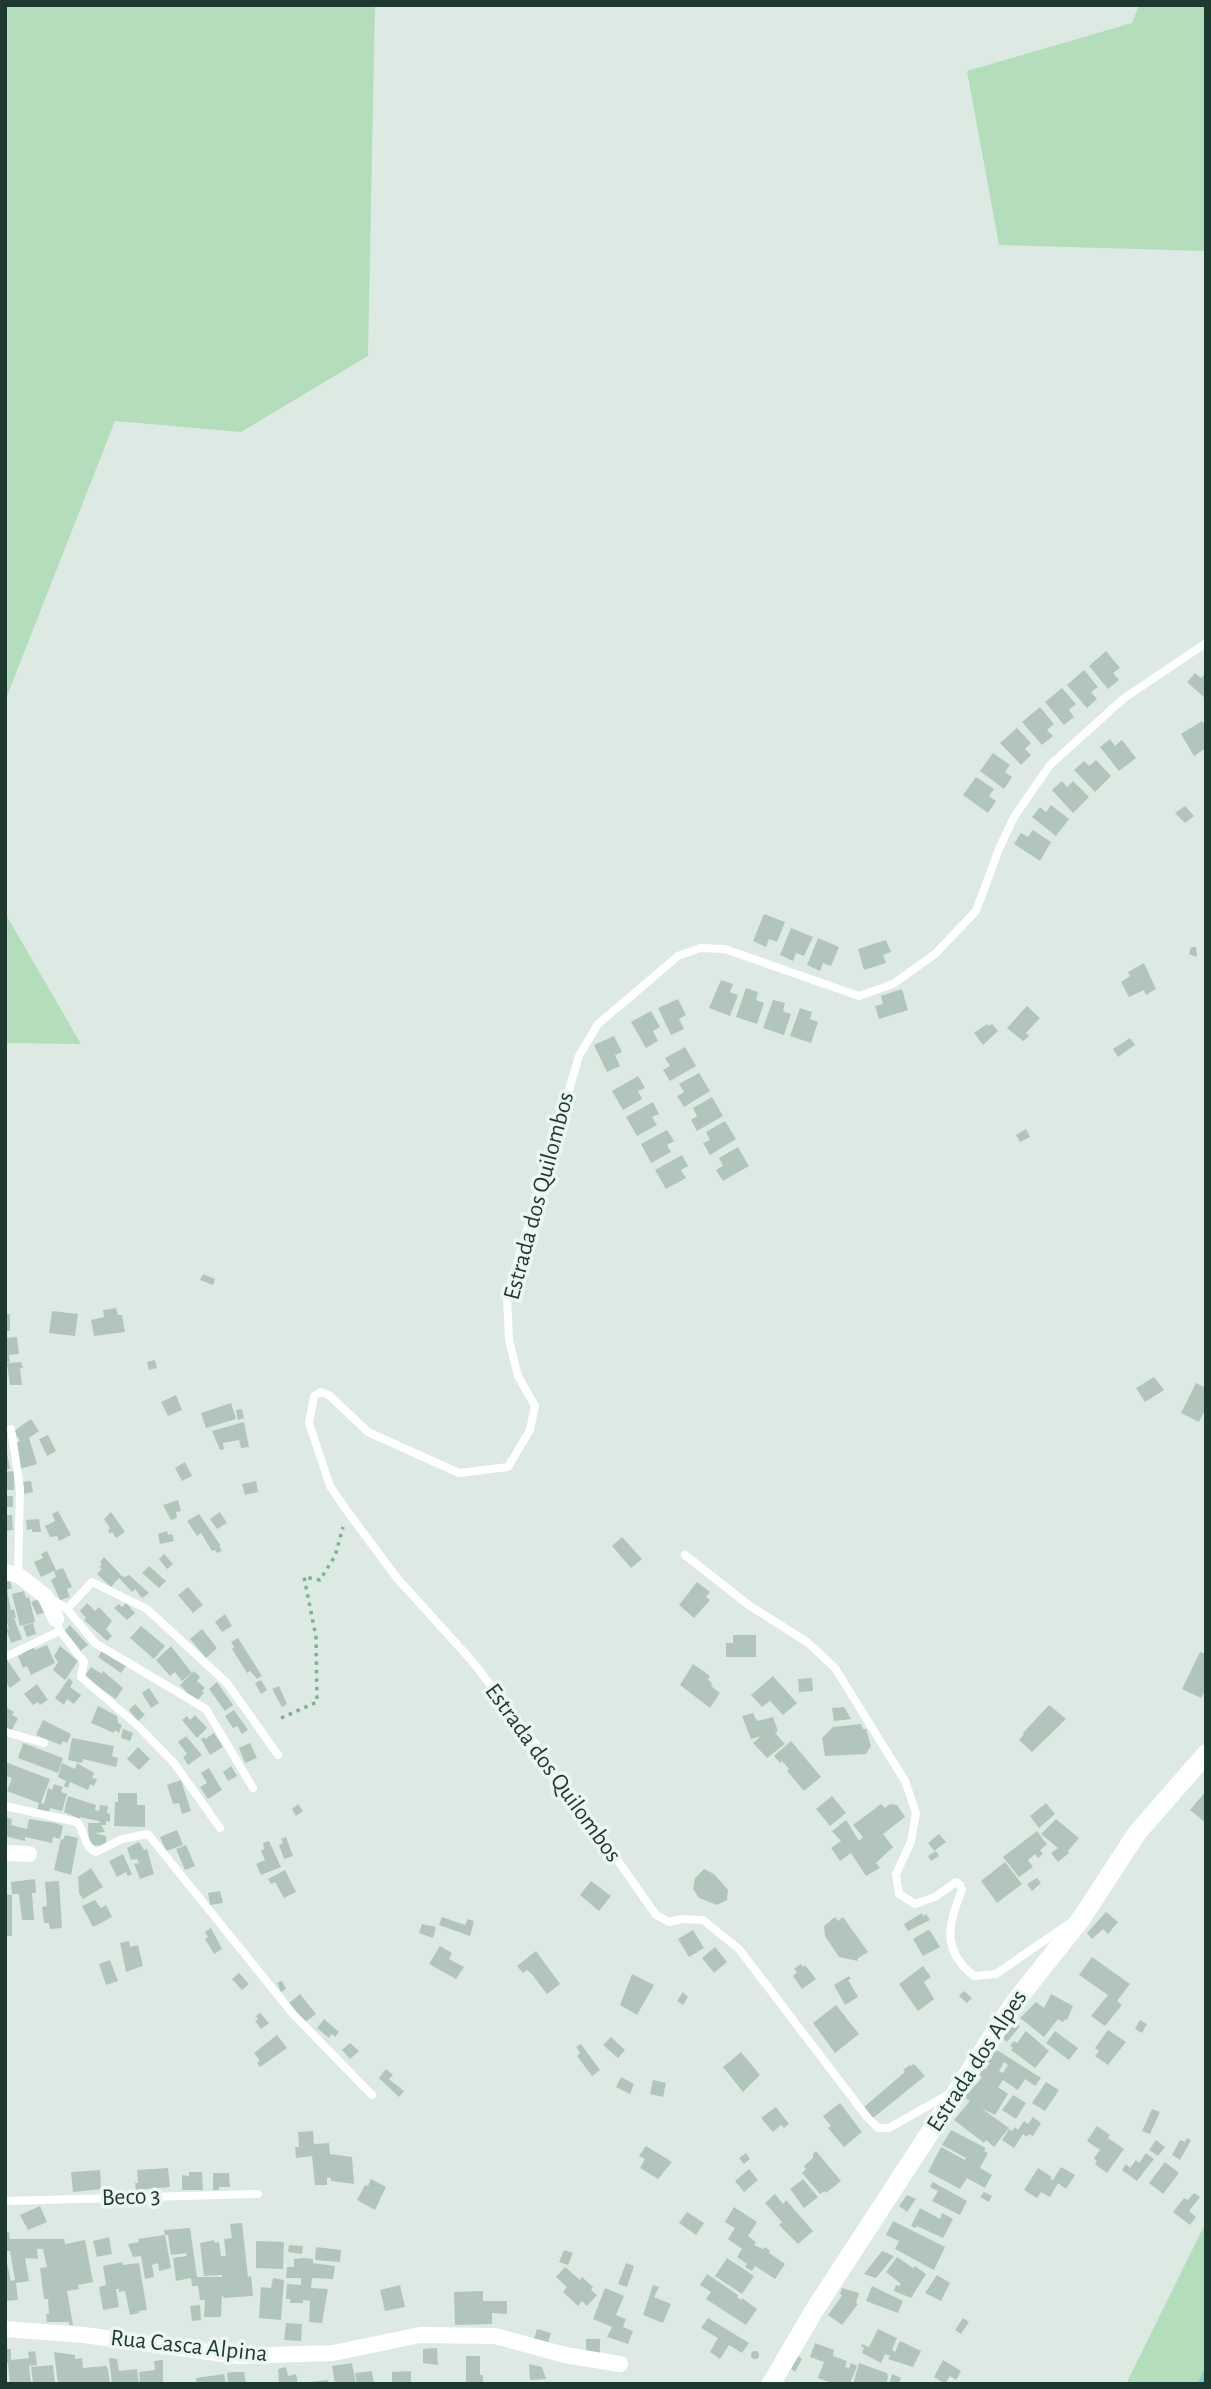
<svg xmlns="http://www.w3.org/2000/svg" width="1211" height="2389" font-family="'Alegreya Sans',sans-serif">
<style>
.green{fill:#b4ddbc}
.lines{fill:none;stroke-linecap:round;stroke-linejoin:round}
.stream{stroke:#80cdd4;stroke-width:5}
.building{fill:#b2c5bc;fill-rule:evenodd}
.path{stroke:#7bb09b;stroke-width:3.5;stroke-dasharray:3.5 5;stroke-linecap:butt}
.service{stroke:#fff;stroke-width:8}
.minor{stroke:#fff;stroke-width:16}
.tertiary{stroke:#fff;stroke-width:19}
.labels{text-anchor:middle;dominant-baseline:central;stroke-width:7;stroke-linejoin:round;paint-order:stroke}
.street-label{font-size:24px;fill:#1e3a30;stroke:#edf7f1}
</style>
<rect width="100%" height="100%" fill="#ddeae3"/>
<g class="green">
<path d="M 5,5 L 375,5 L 368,356 L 241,432 L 115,421 L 5,701 Z"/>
<path d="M 1139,5 L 1206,5 L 1206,251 L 999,245 L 967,71 L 1132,23 Z"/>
<path d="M 5,913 L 81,1044 L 5,1043 Z"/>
<path d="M 1206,2222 L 1206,2384 L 1126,2384 Z"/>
</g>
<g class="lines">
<path class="stream" d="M 1200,2384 L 1206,2372"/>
</g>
<g class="building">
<path d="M 1106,651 L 1120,668 L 1113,673 L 1119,680 L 1108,689 L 1089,666 Z"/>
<path d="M 1084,670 L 1098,687 L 1091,692 L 1097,699 L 1087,708 L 1067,685 Z"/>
<path d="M 1195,673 L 1201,678 L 1206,673 L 1206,699 L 1187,682 Z"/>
<path d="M 1062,688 L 1076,704 L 1069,710 L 1074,717 L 1064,725 L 1045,702 Z"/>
<path d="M 1040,707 L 1054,724 L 1047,730 L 1053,736 L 1042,745 L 1022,722 Z"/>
<path d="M 1202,721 L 1206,727 L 1206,748 L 1194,756 L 1181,734 Z"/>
<path d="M 1017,728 L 1031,743 L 1025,749 L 1031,755 L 1021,765 L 1000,743 Z"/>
<path d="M 1110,739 L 1115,746 L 1122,740 L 1136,758 L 1119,771 L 1100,747 Z"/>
<path d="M 993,753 L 1010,765 L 1005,772 L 1012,777 L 1004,789 L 980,771 Z"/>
<path d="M 1096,760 L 1111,776 L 1095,792 L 1074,770 L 1084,761 L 1089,766 Z"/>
<path d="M 976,777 L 994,789 L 989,796 L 996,801 L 988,813 L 963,795 Z"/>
<path d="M 1062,781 L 1067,787 L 1073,781 L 1089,797 L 1073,813 L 1052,790 Z"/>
<path d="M 1051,805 L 1069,819 L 1056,836 L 1032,817 L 1040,807 L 1046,812 Z"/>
<path d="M 1185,806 L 1194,816 L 1185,823 L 1175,813 Z"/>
<path d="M 1033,830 L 1051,842 L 1040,861 L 1014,844 L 1021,833 L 1028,837 Z"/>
<path d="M 764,914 L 785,922 L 777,942 L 769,939 L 766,947 L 753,941 Z"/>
<path d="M 791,928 L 813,937 L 804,956 L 796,953 L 793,961 L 780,955 Z"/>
<path d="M 818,938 L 839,947 L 831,966 L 823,963 L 820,971 L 807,965 Z"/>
<path d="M 886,940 L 891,952 L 883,955 L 886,963 L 864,970 L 858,949 Z"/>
<path d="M 1191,947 L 1196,947 L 1197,954 L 1196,957 L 1189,954 Z"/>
<path d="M 1144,963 L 1156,989 L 1146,995 L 1144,990 L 1129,997 L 1121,982 L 1130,976 L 1128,972 Z"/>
<path d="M 721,980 L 733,984 L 730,992 L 738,995 L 730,1016 L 709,1008 Z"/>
<path d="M 746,988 L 758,992 L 756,1000 L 764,1003 L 757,1024 L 736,1017 Z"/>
<path d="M 902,989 L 908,1010 L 879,1019 L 875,1006 L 883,1004 L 881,996 Z"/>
<path d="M 678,999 L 686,1015 L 679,1019 L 684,1029 L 671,1035 L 658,1008 Z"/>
<path d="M 773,1000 L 785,1003 L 783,1011 L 791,1014 L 784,1035 L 763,1028 Z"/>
<path d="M 1027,1006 L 1040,1018 L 1026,1033 L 1029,1036 L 1023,1041 L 1007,1028 Z"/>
<path d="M 800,1008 L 812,1012 L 810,1019 L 818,1022 L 811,1043 L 790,1036 Z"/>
<path d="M 651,1011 L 660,1027 L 653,1031 L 658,1041 L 646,1048 L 631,1022 Z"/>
<path d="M 987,1024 L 988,1026 L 992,1024 L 998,1031 L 983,1045 L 974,1033 Z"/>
<path d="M 614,1036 L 622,1052 L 615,1055 L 620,1066 L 607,1072 L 594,1045 Z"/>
<path d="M 1130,1038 L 1135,1045 L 1118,1057 L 1113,1049 Z"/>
<path d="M 685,1047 L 696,1066 L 670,1081 L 663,1070 L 670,1066 L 665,1058 Z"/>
<path d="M 699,1073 L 710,1091 L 684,1107 L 677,1096 L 684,1092 L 679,1084 Z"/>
<path d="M 638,1076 L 645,1088 L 638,1091 L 642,1099 L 623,1110 L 612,1091 Z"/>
<path d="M 712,1097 L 723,1116 L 697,1131 L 691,1120 L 697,1116 L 693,1108 Z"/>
<path d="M 653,1102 L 659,1114 L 652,1117 L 657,1125 L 637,1136 L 626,1117 Z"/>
<path d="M 725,1121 L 736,1139 L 710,1155 L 703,1143 L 710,1140 L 706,1132 Z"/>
<path d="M 1026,1129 L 1030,1137 L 1020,1142 L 1016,1135 Z"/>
<path d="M 667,1130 L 674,1141 L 667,1145 L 671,1152 L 651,1163 L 641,1144 Z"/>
<path d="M 738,1147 L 749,1166 L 723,1181 L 716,1170 L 723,1166 L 719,1158 Z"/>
<path d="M 682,1155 L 688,1166 L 681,1170 L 686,1178 L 666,1189 L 655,1170 Z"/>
<path d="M 203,1274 L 215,1279 L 213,1285 L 200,1280 Z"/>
<path d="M 116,1308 L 118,1315 L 122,1315 L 125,1332 L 94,1336 L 91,1320 L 104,1317 L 103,1310 Z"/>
<path d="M 52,1311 L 78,1314 L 75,1336 L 49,1333 Z"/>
<rect x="5" y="1314" width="5" height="17"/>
<path d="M 17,1337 L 19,1354 L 9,1355 L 10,1362 L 5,1362 L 5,1338 Z"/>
<path d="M 155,1360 L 157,1368 L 149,1370 L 147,1362 Z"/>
<path d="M 21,1362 L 23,1368 L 20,1368 L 22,1385 L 10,1385 L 7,1363 Z"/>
<path d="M 1154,1377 L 1164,1390 L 1145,1402 L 1136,1388 Z"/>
<path d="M 1196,1383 L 1206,1388 L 1206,1408 L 1199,1422 L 1181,1413 Z"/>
<path d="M 176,1395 L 182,1410 L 168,1416 L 161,1402 Z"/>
<path d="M 231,1403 L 236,1419 L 206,1428 L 201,1413 Z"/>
<path d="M 242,1409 L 244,1418 L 238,1420 L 236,1410 Z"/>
<path d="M 31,1419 L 39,1431 L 29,1438 L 37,1464 L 20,1469 L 16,1443 L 20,1441 L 14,1431 Z"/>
<path d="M 244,1422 L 249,1447 L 241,1448 L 239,1440 L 223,1443 L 224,1449 L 220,1450 L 212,1431 Z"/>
<path d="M 48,1435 L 56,1451 L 47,1456 L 39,1439 Z"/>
<path d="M 5,1443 L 10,1469 L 5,1469 Z"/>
<path d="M 185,1462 L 192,1476 L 182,1481 L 175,1468 Z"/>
<path d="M 14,1471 L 14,1490 L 5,1490 L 5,1472 Z"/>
<path d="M 31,1481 L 33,1492 L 24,1494 L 22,1482 Z"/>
<path d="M 256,1481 L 258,1492 L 245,1495 L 242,1484 Z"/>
<rect x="5" y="1496" width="8" height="11"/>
<path d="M 178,1500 L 181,1511 L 176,1512 L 177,1518 L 171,1520 L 163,1505 Z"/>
<path d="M 58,1511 L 71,1535 L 59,1541 L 57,1536 L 50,1537 L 45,1526 L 55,1521 L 52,1514 Z"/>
<path d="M 111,1512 L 125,1532 L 116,1538 L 112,1532 L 110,1534 L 108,1530 L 110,1528 L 104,1519 Z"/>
<path d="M 220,1512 L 227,1523 L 217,1529 L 210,1519 Z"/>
<path d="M 199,1514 L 221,1546 L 219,1546 L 222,1551 L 217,1553 L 215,1550 L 212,1551 L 201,1533 L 197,1536 L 187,1521 Z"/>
<path d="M 5,1515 L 12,1515 L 13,1530 L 5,1531 Z"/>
<path d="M 39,1519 L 41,1532 L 32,1532 L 32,1529 L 27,1530 L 26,1520 Z"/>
<path d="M 167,1531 L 168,1535 L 172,1534 L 174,1541 L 160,1544 L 158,1534 Z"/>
<path d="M 622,1537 L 642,1559 L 631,1568 L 612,1546 Z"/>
<path d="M 47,1551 L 56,1570 L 41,1577 L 34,1562 L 43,1558 L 41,1554 Z"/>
<path d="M 164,1554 L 173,1564 L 167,1569 L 159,1559 Z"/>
<path d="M 104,1557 L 122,1576 L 125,1577 L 129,1575 L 149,1593 L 142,1598 L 135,1589 L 132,1592 L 119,1578 L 111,1587 L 97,1574 L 102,1569 L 99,1567 L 102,1564 L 100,1562 Z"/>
<path d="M 149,1566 L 166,1581 L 159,1588 L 142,1573 Z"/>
<path d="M 63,1568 L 72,1587 L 67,1589 L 70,1597 L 60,1600 L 51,1580 L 56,1577 L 54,1571 Z"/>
<path d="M 5,1575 L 9,1577 L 12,1588 L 7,1590 L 11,1610 L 14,1609 L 16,1618 L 14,1618 L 22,1639 L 11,1643 L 6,1629 L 9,1628 L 5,1617 Z"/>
<path d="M 697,1582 L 710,1592 L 706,1597 L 710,1600 L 694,1618 L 679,1605 Z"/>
<path d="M 188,1587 L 203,1605 L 193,1613 L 178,1595 Z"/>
<path d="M 24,1591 L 26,1598 L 29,1597 L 35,1622 L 20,1626 L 12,1594 Z"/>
<path d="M 41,1598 L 46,1612 L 37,1615 L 31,1602 Z"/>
<path d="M 87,1603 L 95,1611 L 99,1607 L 112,1621 L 106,1629 L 112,1636 L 107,1641 L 84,1620 L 86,1618 L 80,1611 Z"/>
<path d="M 126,1603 L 135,1613 L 127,1620 L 114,1608 L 119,1604 L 122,1607 Z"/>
<path d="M 225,1614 L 232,1626 L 222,1632 L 215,1622 Z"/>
<path d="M 33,1623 L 36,1634 L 27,1637 L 23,1626 Z"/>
<path d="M 70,1625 L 88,1645 L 79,1652 L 64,1631 Z"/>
<path d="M 141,1626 L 165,1646 L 154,1659 L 130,1638 Z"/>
<path d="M 202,1629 L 217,1648 L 206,1658 L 190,1639 Z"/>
<path d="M 733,1635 L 756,1635 L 756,1657 L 726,1657 L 726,1643 L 733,1643 Z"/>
<path d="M 238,1638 L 262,1676 L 257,1679 L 250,1671 L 247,1673 L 232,1649 L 234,1647 L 231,1642 Z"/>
<path d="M 47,1645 L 55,1663 L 31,1675 L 27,1666 L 23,1668 L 18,1656 L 23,1654 L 21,1651 L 34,1647 L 35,1650 Z"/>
<path d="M 60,1646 L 78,1661 L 65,1680 L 53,1670 L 58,1662 L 54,1656 Z"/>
<path d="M 171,1646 L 192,1673 L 182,1681 L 175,1672 L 170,1676 L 156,1660 Z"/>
<path d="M 103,1649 L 126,1666 L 121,1673 L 98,1657 Z"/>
<path d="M 1200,1652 L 1206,1654 L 1206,1689 L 1201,1698 L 1182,1689 Z"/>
<path d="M 5,1657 L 21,1680 L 10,1688 L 5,1681 Z"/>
<path d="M 693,1664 L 710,1676 L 708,1680 L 712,1683 L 711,1686 L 720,1693 L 710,1708 L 680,1685 Z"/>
<path d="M 91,1667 L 102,1674 L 103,1671 L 123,1688 L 116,1699 L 84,1677 Z"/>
<path d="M 194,1671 L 200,1677 L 197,1681 L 205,1688 L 202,1691 L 204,1693 L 196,1702 L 180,1685 Z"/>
<path d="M 773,1676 L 797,1703 L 783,1715 L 770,1701 L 762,1707 L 751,1695 Z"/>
<path d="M 69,1678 L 73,1682 L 70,1687 L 81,1695 L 74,1704 L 67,1699 L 64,1705 L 55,1698 Z"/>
<path d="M 812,1678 L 813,1691 L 799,1692 L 798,1679 Z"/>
<path d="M 261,1680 L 267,1690 L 261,1694 L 255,1683 Z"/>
<path d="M 217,1682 L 233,1705 L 225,1711 L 209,1689 Z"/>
<path d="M 37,1684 L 48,1700 L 40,1705 L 38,1702 L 33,1705 L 24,1694 Z"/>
<path d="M 279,1686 L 287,1704 L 282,1707 L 272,1689 Z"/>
<path d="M 149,1688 L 159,1703 L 151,1708 L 142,1693 Z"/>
<path d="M 135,1704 L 145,1715 L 138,1721 L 129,1710 Z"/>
<path d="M 1049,1705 L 1066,1719 L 1032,1752 L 1019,1740 L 1024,1734 L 1023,1733 Z"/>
<path d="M 98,1706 L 117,1716 L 118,1723 L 122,1725 L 119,1733 L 115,1730 L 114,1733 L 91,1723 Z"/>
<path d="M 5,1707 L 14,1712 L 12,1715 L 18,1718 L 12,1730 L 5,1727 Z"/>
<path d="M 844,1707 L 851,1719 L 834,1721 L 832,1708 Z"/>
<path d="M 234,1710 L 248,1730 L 242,1734 L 237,1726 L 233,1728 L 225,1716 Z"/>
<path d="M 753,1713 L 757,1721 L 773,1717 L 778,1731 L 775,1733 L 785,1744 L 767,1758 L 753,1743 L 761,1736 L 751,1739 L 742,1716 Z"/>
<path d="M 195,1715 L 207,1728 L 197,1738 L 182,1720 L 187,1716 L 190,1720 Z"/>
<path d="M 43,1720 L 71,1734 L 67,1743 L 63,1741 L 61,1745 L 36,1735 Z"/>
<path d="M 861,1724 L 863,1729 L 866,1729 L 871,1746 L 866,1754 L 825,1756 L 822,1738 L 833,1727 Z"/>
<path d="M 123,1729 L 133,1733 L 130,1741 L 121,1738 Z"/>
<path d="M 214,1733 L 223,1747 L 210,1755 L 201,1739 L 204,1737 L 205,1739 Z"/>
<path d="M 186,1736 L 202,1755 L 188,1765 L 183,1757 L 187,1754 L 178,1742 Z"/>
<path d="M 72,1738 L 114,1746 L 112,1756 L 118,1758 L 116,1767 L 83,1759 L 82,1763 L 68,1760 Z"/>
<path d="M 791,1741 L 821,1777 L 804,1791 L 787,1771 L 789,1769 L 782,1761 L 780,1763 L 774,1756 Z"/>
<path d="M 23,1743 L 63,1758 L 58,1773 L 18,1758 Z"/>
<path d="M 250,1743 L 257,1758 L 245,1763 L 239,1748 Z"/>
<path d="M 138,1747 L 150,1759 L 139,1770 L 127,1759 Z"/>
<path d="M 5,1762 L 50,1779 L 41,1803 L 44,1804 L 48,1788 L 52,1790 L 54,1784 L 63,1787 L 61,1792 L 67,1794 L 62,1811 L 50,1808 L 48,1815 L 37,1810 L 39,1803 L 7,1791 L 12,1778 L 5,1776 Z"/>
<path d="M 62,1763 L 75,1769 L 77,1763 L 94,1773 L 92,1778 L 97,1779 L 94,1786 L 90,1784 L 88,1790 L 70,1782 L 68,1788 L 64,1786 L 66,1781 L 58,1777 Z"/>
<path d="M 231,1766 L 237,1776 L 228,1781 L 223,1772 Z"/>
<path d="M 209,1768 L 222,1790 L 208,1799 L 200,1787 L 207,1783 L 201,1773 Z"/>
<path d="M 181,1780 L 191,1811 L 182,1814 L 179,1803 L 173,1804 L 167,1785 Z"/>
<path d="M 1206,1791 L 1206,1823 L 1190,1810 Z"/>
<path d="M 118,1793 L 137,1793 L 137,1805 L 145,1805 L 145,1827 L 114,1826 L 115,1802 L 118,1802 Z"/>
<path d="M 68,1796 L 96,1805 L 95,1810 L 99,1811 L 100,1805 L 108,1806 L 107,1813 L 110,1814 L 110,1822 L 106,1821 L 106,1825 L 101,1825 L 105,1832 L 95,1833 L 106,1836 L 106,1846 L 89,1845 L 88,1823 L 100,1823 L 99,1821 L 80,1817 L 80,1819 L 64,1812 Z"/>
<path d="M 832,1796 L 846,1813 L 830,1826 L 816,1809 Z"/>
<path d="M 1046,1803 L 1055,1814 L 1039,1828 L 1030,1816 Z"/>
<path d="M 298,1804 L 303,1811 L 296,1816 L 292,1809 Z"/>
<path d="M 881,1804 L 885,1808 L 890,1804 L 897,1805 L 905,1817 L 883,1834 L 893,1847 L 876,1863 L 880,1868 L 866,1876 L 851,1853 L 840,1861 L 831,1848 L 841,1841 L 832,1831 L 846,1820 L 859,1841 L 863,1837 L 853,1825 Z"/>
<path d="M 5,1817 L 12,1819 L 11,1825 L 27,1829 L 29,1819 L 55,1823 L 63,1826 L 60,1839 L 53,1837 L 52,1843 L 25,1837 L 25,1841 L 5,1836 Z"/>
<path d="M 1056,1819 L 1079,1838 L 1068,1851 L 1069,1853 L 1058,1862 L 1051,1853 L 1058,1848 L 1041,1834 Z"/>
<path d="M 177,1830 L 183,1845 L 166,1851 L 160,1837 Z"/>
<path d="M 1037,1831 L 1047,1844 L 1040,1850 L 1043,1854 L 1038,1858 L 1035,1854 L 1028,1860 L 1033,1867 L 1019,1877 L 1003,1857 Z"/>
<path d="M 939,1834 L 946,1842 L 934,1851 L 928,1843 Z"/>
<path d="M 65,1835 L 78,1838 L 71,1875 L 54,1870 L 61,1839 L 63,1840 Z"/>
<path d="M 286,1837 L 293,1856 L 284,1859 L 279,1845 L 283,1843 L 281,1839 Z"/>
<path d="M 269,1841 L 281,1867 L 261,1875 L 256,1864 L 265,1860 L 261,1851 L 264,1849 L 263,1843 Z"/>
<path d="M 139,1842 L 144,1850 L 147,1849 L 154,1874 L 140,1879 L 134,1864 L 139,1863 L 137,1859 L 131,1860 L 127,1848 Z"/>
<path d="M 186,1845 L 195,1866 L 185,1870 L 176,1849 Z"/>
<path d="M 936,1851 L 939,1856 L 931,1861 L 928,1856 Z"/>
<path d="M 123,1854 L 132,1874 L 128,1876 L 126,1872 L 117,1877 L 109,1861 Z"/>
<path d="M 1005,1862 L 1022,1884 L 997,1903 L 981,1881 Z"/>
<path d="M 91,1868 L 103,1887 L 83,1899 L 79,1893 L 78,1877 Z"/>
<path d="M 704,1869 L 714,1874 L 722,1883 L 728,1890 L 727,1900 L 717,1905 L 699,1898 L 693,1889 L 695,1878 Z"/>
<path d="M 285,1870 L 296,1892 L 284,1898 L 275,1882 L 271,1884 L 268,1879 Z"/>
<path d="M 1037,1878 L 1041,1883 L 1032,1891 L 1027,1884 Z"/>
<path d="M 35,1879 L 36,1893 L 32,1893 L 34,1920 L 22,1920 L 19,1894 L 12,1894 L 11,1882 Z"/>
<path d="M 59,1881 L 62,1928 L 50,1929 L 49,1923 L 44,1923 L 42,1907 L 47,1906 L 45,1882 Z"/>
<path d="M 591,1881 L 611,1896 L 599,1911 L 580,1895 Z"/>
<path d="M 220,1891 L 223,1903 L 210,1905 L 208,1893 Z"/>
<path d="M 5,1894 L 12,1895 L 12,1936 L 5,1936 Z"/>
<path d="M 95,1900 L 101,1908 L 106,1905 L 112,1917 L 93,1927 L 82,1906 Z"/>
<path d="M 1106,1912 L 1118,1922 L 1108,1934 L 1103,1929 L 1092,1939 L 1087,1933 Z"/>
<path d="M 922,1913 L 923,1916 L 926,1914 L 930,1920 L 908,1931 L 904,1924 Z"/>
<path d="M 442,1917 L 465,1925 L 468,1919 L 474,1921 L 470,1936 L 439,1925 Z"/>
<path d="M 835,1917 L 838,1921 L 843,1917 L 868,1952 L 857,1959 L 858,1961 L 839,1957 L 825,1936 L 824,1926 Z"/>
<path d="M 422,1924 L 436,1927 L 433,1938 L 419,1933 Z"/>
<path d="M 211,1928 L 222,1949 L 214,1954 L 205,1939 L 208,1937 L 205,1932 Z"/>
<path d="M 693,1930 L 704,1948 L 689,1957 L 678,1939 Z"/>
<path d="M 928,1930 L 931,1932 L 940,1947 L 923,1956 L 913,1939 Z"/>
<path d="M 129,1941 L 130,1947 L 138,1945 L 143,1966 L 126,1972 L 120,1943 Z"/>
<path d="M 440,1946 L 452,1953 L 449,1959 L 464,1967 L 456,1979 L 429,1964 Z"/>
<path d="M 715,1947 L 727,1962 L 714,1973 L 702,1958 Z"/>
<path d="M 536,1951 L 560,1984 L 547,1994 L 531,1973 L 527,1970 L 523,1973 L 517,1966 Z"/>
<path d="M 1092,1957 L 1130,1984 L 1117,2001 L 1122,2005 L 1105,2026 L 1091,2016 L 1108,1995 L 1079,1975 Z"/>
<path d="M 110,1960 L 118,1981 L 106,1985 L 99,1964 Z"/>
<path d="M 801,1964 L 803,1967 L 805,1965 L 816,1979 L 802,1989 L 793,1976 L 797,1972 L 794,1969 Z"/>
<path d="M 923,1966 L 931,1977 L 924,1982 L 934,1999 L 918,2011 L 899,1984 Z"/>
<path d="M 239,1973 L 249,1984 L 242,1990 L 232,1979 Z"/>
<path d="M 632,1974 L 654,1985 L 637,2015 L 620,2005 Z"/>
<path d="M 849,1976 L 851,1979 L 848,1980 L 858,1997 L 845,2005 L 834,1985 Z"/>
<path d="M 282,1981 L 286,1989 L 281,1992 L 277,1983 Z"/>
<path d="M 964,1991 L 972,1998 L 967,2003 L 959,1996 Z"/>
<path d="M 683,1992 L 688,1997 L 683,2005 L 677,2001 Z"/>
<path d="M 300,1994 L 316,2014 L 304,2023 L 289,2003 Z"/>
<path d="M 1051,1994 L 1073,2006 L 1067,2020 L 1065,2019 L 1063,2022 L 1058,2019 L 1044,2037 L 1020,2018 L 1036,2002 L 1044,2008 Z"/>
<path d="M 836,2005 L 859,2034 L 835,2053 L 813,2023 Z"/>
<path d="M 260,2013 L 269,2023 L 261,2029 L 255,2021 L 258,2019 L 256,2016 Z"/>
<path d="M 1009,2017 L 1020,2026 L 1007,2042 L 998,2035 Z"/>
<path d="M 324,2019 L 339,2032 L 335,2037 L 332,2034 L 329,2038 L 317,2028 Z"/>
<path d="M 1140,2020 L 1147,2024 L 1142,2033 L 1135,2029 Z"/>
<path d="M 1108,2030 L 1126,2042 L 1108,2065 L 1095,2056 L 1099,2051 L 1095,2048 Z"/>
<path d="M 1026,2031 L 1049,2051 L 1035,2068 L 1011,2050 L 1013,2048 L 1010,2046 L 1014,2041 L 1017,2043 Z"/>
<path d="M 1055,2031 L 1078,2048 L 1069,2060 L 1046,2043 Z"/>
<path d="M 277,2035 L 287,2048 L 260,2067 L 257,2063 L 260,2061 L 254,2053 Z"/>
<path d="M 611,2037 L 625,2050 L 618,2058 L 603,2045 Z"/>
<path d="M 350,2043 L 359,2051 L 350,2059 L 342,2050 Z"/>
<path d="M 581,2044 L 600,2070 L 592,2076 L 577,2056 L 580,2053 L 576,2047 Z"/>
<path d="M 991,2046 L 1041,2078 L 1035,2086 L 1025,2079 L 1018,2090 L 1003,2080 L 998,2087 L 1008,2094 L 995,2115 L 981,2108 L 1009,2128 L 994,2147 L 986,2140 L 984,2143 L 954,2120 L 970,2101 L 961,2095 L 966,2086 L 971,2090 L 980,2080 L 982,2077 L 976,2073 L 981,2066 L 986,2069 L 990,2063 L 983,2059 ZM 1004,2062 L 1008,2065 L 1003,2073 L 999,2071 Z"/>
<path d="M 741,2052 L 760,2075 L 743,2092 L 723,2067 Z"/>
<path d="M 914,2064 L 925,2076 L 873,2118 L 864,2107 L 905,2072 L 903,2070 L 910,2065 L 911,2066 Z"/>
<path d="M 386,2069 L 393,2075 L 389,2079 L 404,2091 L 399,2097 L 379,2078 Z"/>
<path d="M 621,2077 L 634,2084 L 630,2094 L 616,2087 Z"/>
<path d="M 653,2080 L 666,2083 L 663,2097 L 650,2094 Z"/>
<path d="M 1046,2082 L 1059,2090 L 1045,2111 L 1032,2103 Z"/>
<path d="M 1013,2095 L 1026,2103 L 1016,2119 L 1002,2110 Z"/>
<path d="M 840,2103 L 862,2132 L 844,2147 L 828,2128 L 831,2126 L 823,2116 Z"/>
<path d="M 776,2107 L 789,2124 L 784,2128 L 781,2125 L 773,2132 L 761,2118 Z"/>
<path d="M 1152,2109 L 1160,2112 L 1150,2134 L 1142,2131 Z"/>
<path d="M 1033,2117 L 1041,2123 L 1033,2136 L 1029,2134 L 1027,2137 L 1023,2134 L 1014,2148 L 1002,2140 L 1009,2129 L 1012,2131 L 1015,2127 L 1018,2130 L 1024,2121 L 1028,2124 Z"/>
<path d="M 1097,2126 L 1110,2135 L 1108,2138 L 1124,2149 L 1107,2173 L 1095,2164 L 1097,2161 L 1094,2158 L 1100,2150 L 1087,2141 Z"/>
<path d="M 951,2130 L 986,2148 L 984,2151 L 988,2153 L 980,2168 L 992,2175 L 985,2188 L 967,2178 L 960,2189 L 928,2172 L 941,2147 L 965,2160 L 966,2158 L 942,2145 Z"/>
<path d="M 313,2131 L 314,2144 L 329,2143 L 330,2154 L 352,2157 L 354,2184 L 331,2181 L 331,2178 L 327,2178 L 327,2185 L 315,2185 L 312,2156 L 296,2158 L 295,2147 L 299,2147 L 298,2132 Z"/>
<path d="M 1187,2138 L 1191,2140 L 1180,2160 L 1172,2155 L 1180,2140 L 1185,2142 Z"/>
<path d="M 1156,2140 L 1165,2147 L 1158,2156 L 1149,2150 Z"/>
<path d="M 646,2146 L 672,2162 L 658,2179 L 640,2168 L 645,2159 L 639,2156 Z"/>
<path d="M 816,2151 L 841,2181 L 826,2193 L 825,2191 L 820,2194 L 802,2173 L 806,2169 L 804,2166 L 813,2158 L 813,2154 Z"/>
<path d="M 746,2153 L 750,2159 L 744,2164 L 739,2158 Z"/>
<path d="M 1146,2153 L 1154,2159 L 1137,2181 L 1122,2170 L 1126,2164 L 1130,2168 L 1136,2160 L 1139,2163 Z"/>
<path d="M 1165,2162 L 1179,2173 L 1163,2194 L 1149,2183 Z"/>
<path d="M 1061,2167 L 1075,2175 L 1066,2189 L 1058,2183 L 1050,2197 L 1041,2192 L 1037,2198 L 1024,2190 L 1038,2168 L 1052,2177 L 1050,2179 L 1053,2180 Z"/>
<path d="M 168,2168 L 170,2187 L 136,2190 L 135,2183 L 138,2183 L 137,2170 Z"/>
<path d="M 749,2169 L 758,2180 L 744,2192 L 735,2181 Z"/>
<path d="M 100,2170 L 101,2189 L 73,2192 L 71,2172 Z"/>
<path d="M 189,2172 L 202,2172 L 203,2190 L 182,2190 L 182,2175 L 189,2176 Z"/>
<path d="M 213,2173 L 229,2173 L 230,2187 L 219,2187 L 219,2190 L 213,2190 Z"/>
<path d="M 371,2179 L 386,2187 L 375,2210 L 357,2200 L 365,2185 L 368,2186 Z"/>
<path d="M 803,2179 L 818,2197 L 804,2208 L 790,2189 Z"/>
<path d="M 933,2182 L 967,2201 L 960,2215 L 932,2201 L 938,2191 L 930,2187 Z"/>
<path d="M 984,2192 L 992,2196 L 989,2202 L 980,2197 Z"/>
<path d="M 1194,2193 L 1200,2197 L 1189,2211 L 1196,2217 L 1190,2225 L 1173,2212 L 1184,2198 L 1188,2200 Z"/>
<path d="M 775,2194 L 783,2204 L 786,2200 L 813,2231 L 798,2244 L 779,2225 L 782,2222 L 765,2203 Z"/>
<path d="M 907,2195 L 916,2199 L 907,2212 L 899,2206 Z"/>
<path d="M 40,2206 L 47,2222 L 28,2230 L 20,2215 Z"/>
<path d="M 734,2207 L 757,2222 L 748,2236 L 756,2242 L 754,2245 L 763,2249 L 765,2247 L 770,2251 L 769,2253 L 785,2264 L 775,2279 L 755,2266 L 752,2271 L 745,2267 L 747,2264 L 737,2257 L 742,2249 L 728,2239 L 735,2228 L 725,2222 Z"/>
<path d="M 920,2208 L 940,2219 L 942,2213 L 953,2219 L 943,2238 L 917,2226 L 915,2228 L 911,2226 Z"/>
<path d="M 687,2212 L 704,2223 L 696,2235 L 679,2223 Z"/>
<path d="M 893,2221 L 945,2247 L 934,2270 L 895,2249 L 899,2241 L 886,2235 Z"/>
<path d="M 242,2223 L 248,2277 L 251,2276 L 253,2296 L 224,2298 L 222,2295 L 221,2317 L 204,2317 L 205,2300 L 200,2300 L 198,2286 L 192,2286 L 191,2278 L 176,2281 L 173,2258 L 187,2256 L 186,2253 L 171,2255 L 168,2235 L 165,2235 L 164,2230 L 190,2228 L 197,2277 L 222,2277 L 222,2275 L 204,2276 L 200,2243 L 214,2240 L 215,2243 L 219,2242 L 221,2256 L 226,2256 L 224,2239 L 232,2238 L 230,2224 Z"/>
<path d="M 5,2232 L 9,2232 L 10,2239 L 64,2239 L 65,2244 L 85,2240 L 93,2282 L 78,2285 L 79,2289 L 67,2291 L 73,2325 L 69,2325 L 69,2322 L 47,2322 L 46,2314 L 49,2314 L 48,2299 L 44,2299 L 40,2268 L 47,2267 L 43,2249 L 37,2249 L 38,2259 L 25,2258 L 29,2281 L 16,2283 L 18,2300 L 5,2301 L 5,2254 L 11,2281 L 15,2280 L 10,2251 L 5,2251 Z"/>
<path d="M 165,2235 L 171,2268 L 159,2271 L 158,2263 L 152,2265 L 154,2277 L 145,2279 L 141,2256 L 133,2257 L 128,2244 L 139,2242 L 138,2239 Z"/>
<path d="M 109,2237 L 112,2254 L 97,2257 L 93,2241 Z"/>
<path d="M 256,2241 L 284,2242 L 283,2269 L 256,2268 Z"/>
<path d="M 289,2245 L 303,2246 L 302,2254 L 288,2252 Z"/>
<path d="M 316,2247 L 341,2250 L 340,2262 L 315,2260 Z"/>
<path d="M 564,2250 L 573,2253 L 568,2265 L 559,2262 Z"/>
<path d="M 882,2251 L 894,2256 L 876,2278 L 864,2274 Z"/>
<path d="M 897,2257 L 913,2268 L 915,2266 L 926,2274 L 911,2298 L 894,2291 L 896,2285 L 899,2286 L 901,2284 L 886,2272 Z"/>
<path d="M 304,2258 L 313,2259 L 313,2263 L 335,2266 L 333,2279 L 312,2278 L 311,2288 L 328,2289 L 322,2323 L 309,2322 L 310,2301 L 303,2300 L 303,2303 L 290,2303 L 290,2299 L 286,2299 L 287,2284 L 301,2285 L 301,2278 L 286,2278 L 287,2267 L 294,2267 L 294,2259 Z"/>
<path d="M 727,2258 L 754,2276 L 742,2294 L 715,2276 Z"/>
<path d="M 122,2262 L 123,2265 L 139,2263 L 147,2310 L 139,2311 L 139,2313 L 130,2315 L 125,2291 L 119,2292 L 119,2289 L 116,2289 L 119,2307 L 103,2310 L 99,2287 L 106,2285 L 103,2266 Z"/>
<path d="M 626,2263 L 634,2266 L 627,2287 L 618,2284 Z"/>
<path d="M 565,2267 L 580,2280 L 582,2277 L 593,2287 L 591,2290 L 597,2295 L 587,2306 L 582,2301 L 578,2306 L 563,2292 L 567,2287 L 556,2277 Z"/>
<path d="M 707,2274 L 738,2295 L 737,2297 L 741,2300 L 742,2298 L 757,2309 L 746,2325 L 706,2299 L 711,2292 L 700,2285 Z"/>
<path d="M 937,2275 L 950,2283 L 941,2301 L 925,2293 Z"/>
<path d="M 273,2278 L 284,2280 L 281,2320 L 259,2318 L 261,2287 L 271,2288 Z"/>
<path d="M 400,2285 L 405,2307 L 385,2311 L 380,2290 Z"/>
<path d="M 653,2285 L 659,2287 L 654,2297 L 671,2304 L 663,2323 L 643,2315 Z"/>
<path d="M 872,2286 L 903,2301 L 898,2313 L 866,2301 Z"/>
<path d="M 605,2288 L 624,2296 L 616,2315 L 626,2319 L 623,2327 L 633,2331 L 628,2344 L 607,2337 L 612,2327 L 593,2319 Z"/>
<path d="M 842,2288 L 859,2293 L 856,2303 L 858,2304 L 842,2325 L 828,2315 L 841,2297 L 842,2295 L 840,2294 Z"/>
<path d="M 483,2291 L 483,2301 L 507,2301 L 507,2314 L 492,2313 L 492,2324 L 455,2325 L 454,2292 Z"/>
<path d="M 200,2305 L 201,2320 L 192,2321 L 190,2306 Z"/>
<path d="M 708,2318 L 749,2343 L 742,2353 L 729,2345 L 720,2359 L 710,2352 L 718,2338 L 701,2328 Z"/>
<path d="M 963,2318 L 969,2322 L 961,2334 L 955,2330 Z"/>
<path d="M 286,2323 L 302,2324 L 301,2341 L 284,2340 Z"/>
<path d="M 537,2329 L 551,2333 L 548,2343 L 534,2339 Z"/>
<path d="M 878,2329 L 897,2338 L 892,2350 L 895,2352 L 900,2341 L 921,2351 L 913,2367 L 888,2359 L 890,2356 L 885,2354 L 881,2363 L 862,2353 L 864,2348 L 861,2346 L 862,2344 L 869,2347 Z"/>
<rect x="586" y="2339" width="14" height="15"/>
<path d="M 815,2343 L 834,2350 L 833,2356 L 847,2361 L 845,2367 L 849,2368 L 851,2363 L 857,2366 L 850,2384 L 834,2384 L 818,2378 L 824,2362 L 810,2357 Z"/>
<path d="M 437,2348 L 438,2365 L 423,2363 L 423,2349 Z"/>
<path d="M 5,2349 L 11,2349 L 11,2360 L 29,2358 L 28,2352 L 35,2351 L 37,2365 L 29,2366 L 31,2384 L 10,2384 L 8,2363 L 5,2363 Z"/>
<circle cx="755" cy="2355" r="4"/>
<path d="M 54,2352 L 75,2355 L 75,2359 L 82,2358 L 83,2368 L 106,2366 L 108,2369 L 110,2384 L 58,2384 Z"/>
<path d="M 466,2356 L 480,2356 L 480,2375 L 483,2375 L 483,2382 L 466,2382 Z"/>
<path d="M 798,2356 L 802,2359 L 795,2372 L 791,2369 Z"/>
<path d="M 109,2358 L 117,2359 L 119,2371 L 137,2369 L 139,2384 L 112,2384 Z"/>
<path d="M 163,2360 L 163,2384 L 140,2384 L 139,2372 L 155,2370 L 154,2361 Z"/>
<path d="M 943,2360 L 961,2371 L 956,2380 L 950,2376 L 945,2384 L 934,2377 Z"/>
<path d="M 352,2363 L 356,2384 L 335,2384 L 332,2366 Z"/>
<path d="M 859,2363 L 887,2373 L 888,2377 L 886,2384 L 853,2384 Z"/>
<path d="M 529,2364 L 542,2367 L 546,2379 L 530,2380 Z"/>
<path d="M 53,2365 L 55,2384 L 33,2384 L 31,2367 Z"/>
<path d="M 286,2367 L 288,2376 L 296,2374 L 298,2384 L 279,2384 L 278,2369 Z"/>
<path d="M 372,2371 L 374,2384 L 357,2384 L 355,2373 Z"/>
<path d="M 411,2371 L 411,2384 L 392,2384 L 392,2372 Z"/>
<path d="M 233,2372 L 244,2372 L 246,2384 L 228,2384 L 227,2373 Z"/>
<path d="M 224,2374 L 226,2384 L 197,2384 L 196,2378 Z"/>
<path d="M 892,2374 L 901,2378 L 899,2384 L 889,2384 Z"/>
<path d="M 328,2380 L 329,2384 L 309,2384 L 309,2382 Z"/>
</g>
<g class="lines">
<path class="path" d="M 281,1718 L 317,1702 L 316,1637 L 304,1577 L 320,1580 L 335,1556 L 343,1527"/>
<g class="service">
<path d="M 11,1429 L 20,1488 L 18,1575"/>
<path d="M 685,1555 L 750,1606 L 807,1642 L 835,1668 L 905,1781 L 916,1813 L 911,1842 L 896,1874 L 899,1894 L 915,1904 L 935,1897 L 956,1882 L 960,1885 L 962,1890 C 948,1924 941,1950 974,1976 L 996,1974 L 1067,1925"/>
<path d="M 48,1597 L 67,1609 L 95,1643 L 206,1709 L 253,1788"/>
<path d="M 67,1609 L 92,1582 L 147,1609 L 227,1683 L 278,1755"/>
<path d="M 56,1619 L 60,1631 L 84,1662 L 81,1677 L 137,1725 L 174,1763 L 220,1828"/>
<path d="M 5,1657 L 60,1631"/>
<path d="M 5,1732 L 44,1743"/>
<path d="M 5,1806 L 77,1822 C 85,1831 84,1848 96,1852 L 122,1839 L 148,1834 L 293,2014 L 372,2095"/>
<path d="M 951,2093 L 889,2128 L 878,2128 L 867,2117 L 739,1949 L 703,1920 L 682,1919 L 669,1922 L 656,1915 L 581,1808 L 544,1763 L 536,1744 L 513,1720 L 499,1696 L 472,1661 L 397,1578 L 347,1511 L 330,1486 L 309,1423 L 314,1396 L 321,1392 L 329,1395 L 368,1432 L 459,1473 L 508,1467 L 530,1430 L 535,1406 L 518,1376 L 509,1340 L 507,1297 L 579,1056 L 598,1024 L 678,956 L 700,948 L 725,949 L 859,996 L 893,984 L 935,954 L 976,911 L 999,849 L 1014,817 L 1050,765 L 1123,699 L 1206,643"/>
<path d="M 5,2201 L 258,2194"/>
</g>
<g class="minor">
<path d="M 5,1572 L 18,1575 L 45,1596 L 56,1619"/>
<path d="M 5,1853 L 29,1854"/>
<path d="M 5,2329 L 84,2335 L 238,2356 L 333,2353 L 420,2335 L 495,2336 L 565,2355 L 620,2364"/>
</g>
<path class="tertiary" d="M 771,2384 L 815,2309 L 1015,2002 L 1081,1919 L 1137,1833 L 1206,1754"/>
</g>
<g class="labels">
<g class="street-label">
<text transform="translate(539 1196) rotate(-75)">Estrada dos Quilombos</text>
<text transform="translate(553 1773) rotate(54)">Estrada dos Quilombos</text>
<text transform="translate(977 2061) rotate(-57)">Estrada dos Alpes</text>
<text transform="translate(131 2197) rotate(-2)">Beco 3</text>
<text transform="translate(189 2346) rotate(6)">Rua Casca Alpina</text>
</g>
</g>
<rect width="1211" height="2389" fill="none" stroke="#1e3a30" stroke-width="14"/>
</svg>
